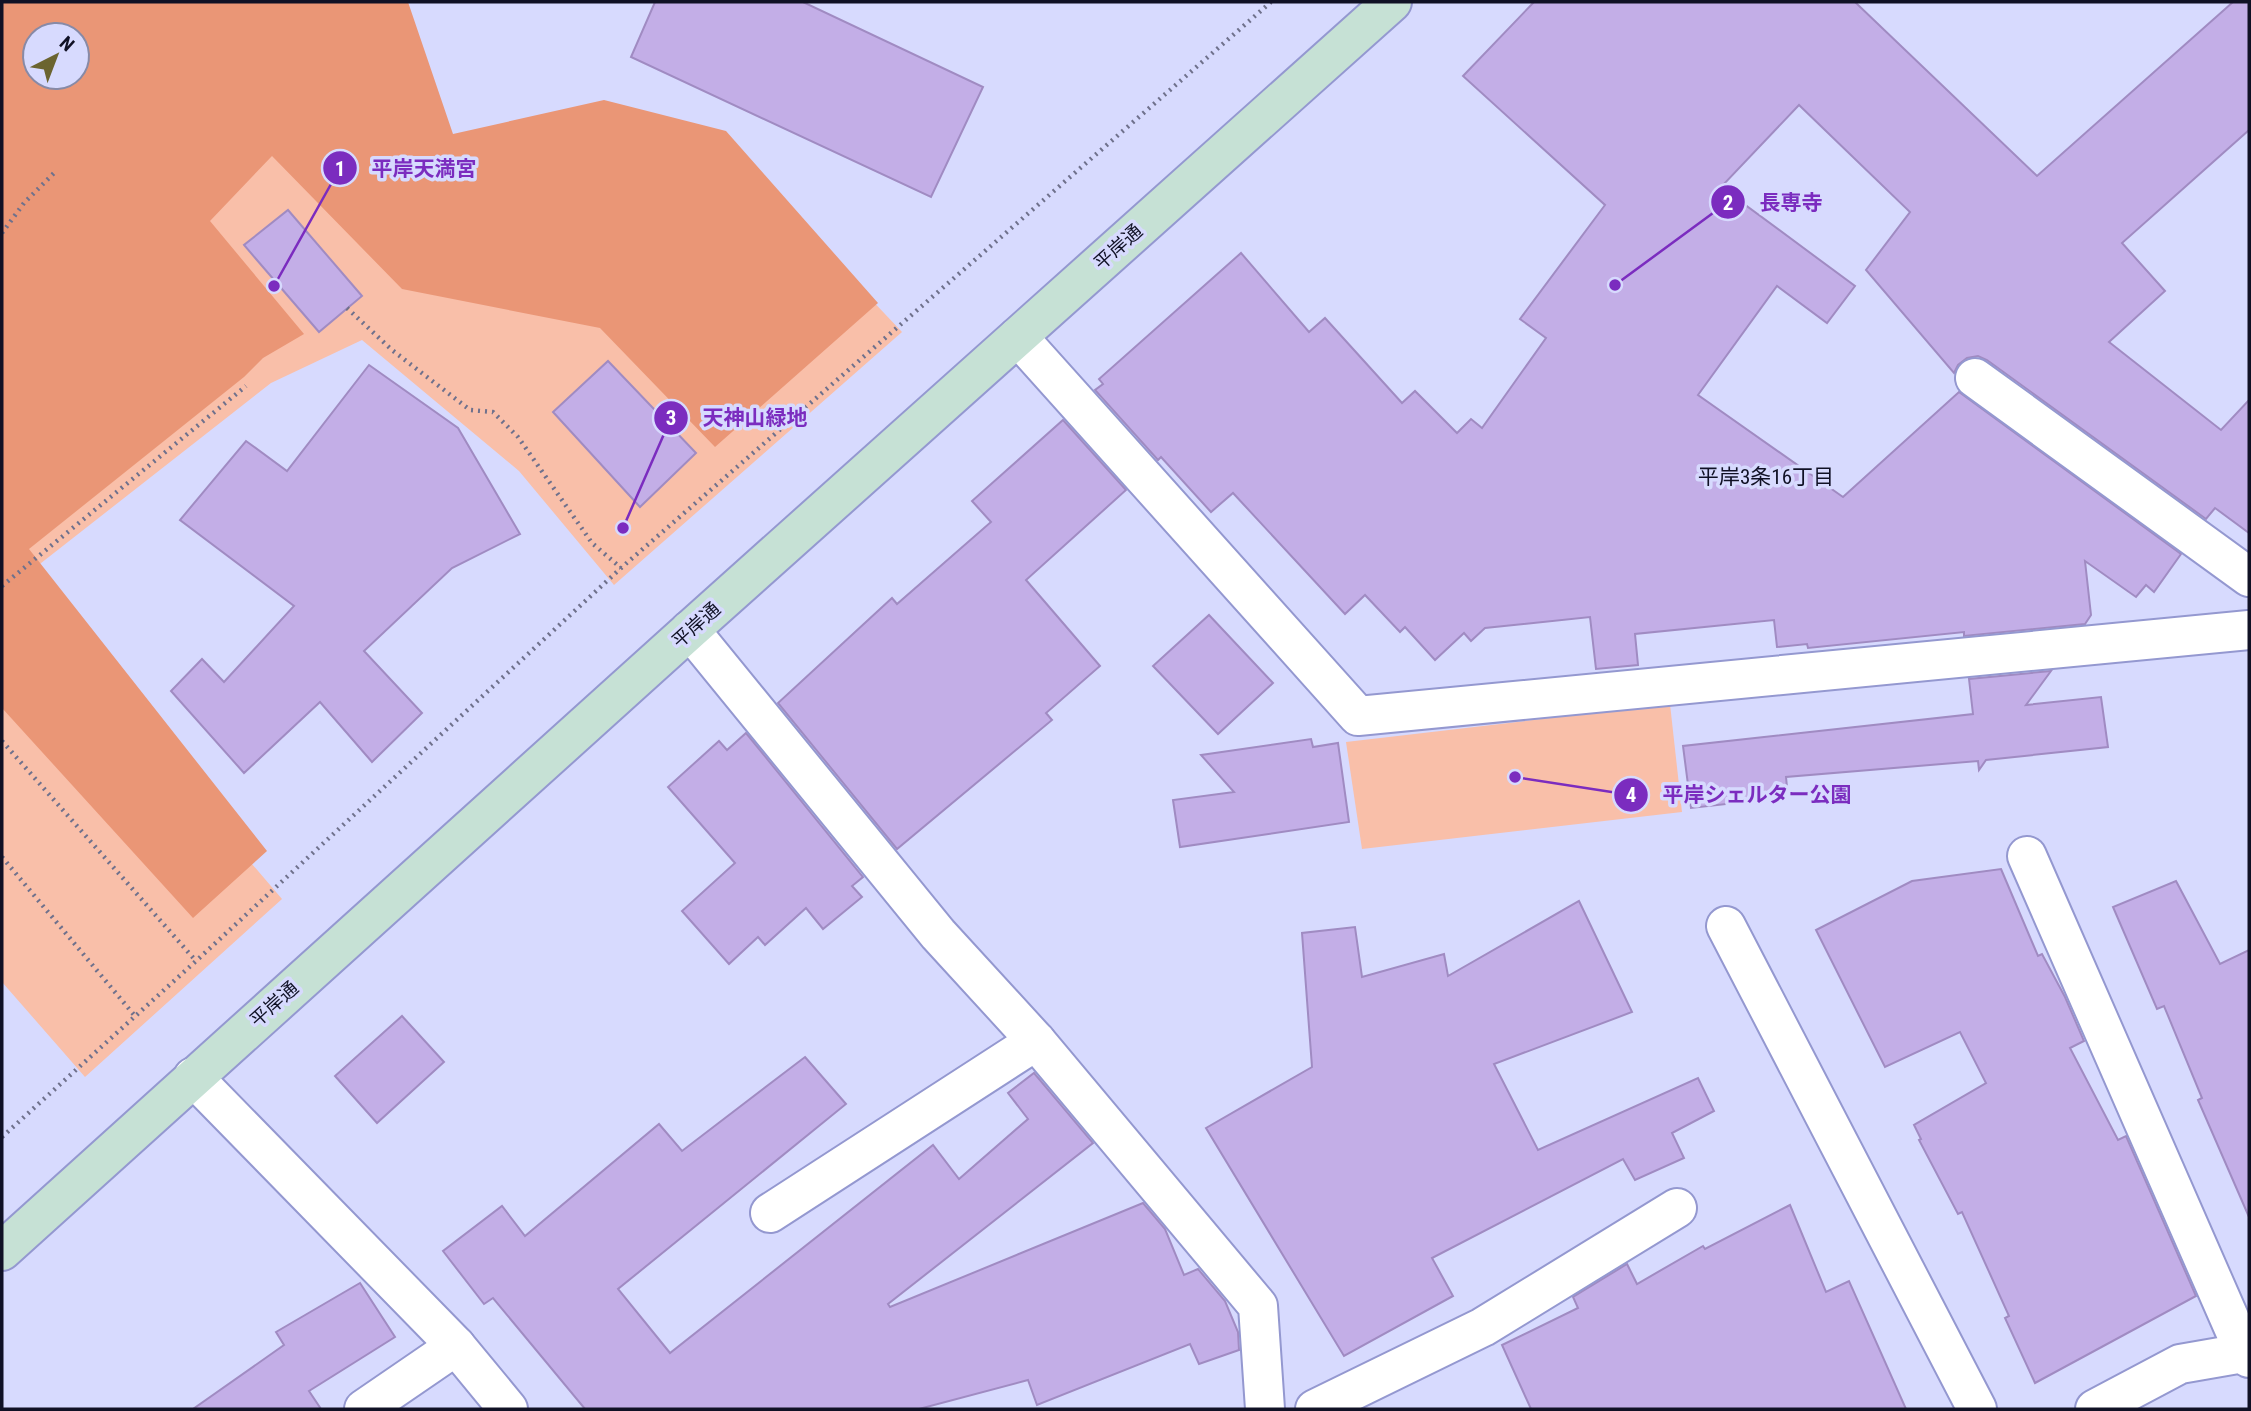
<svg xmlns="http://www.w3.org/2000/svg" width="2251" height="1411" font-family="'Roboto Condensed','Noto Sans JP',sans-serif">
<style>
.green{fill:#f9bfa9;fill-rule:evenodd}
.forest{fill:#ea9676;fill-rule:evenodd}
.building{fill:#c3aee7;stroke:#a08bc2;stroke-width:2}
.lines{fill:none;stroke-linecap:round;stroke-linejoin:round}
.street-casing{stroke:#9498d0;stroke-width:42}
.secondary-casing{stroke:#9498d0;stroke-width:42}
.path{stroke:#6f718c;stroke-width:4.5;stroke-dasharray:2 5;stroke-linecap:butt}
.street{stroke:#fff;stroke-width:38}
.secondary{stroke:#c6e1d5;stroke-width:38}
.labels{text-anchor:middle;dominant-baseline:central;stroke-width:7;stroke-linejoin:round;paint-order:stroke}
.street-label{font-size:19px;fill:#101125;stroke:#d7dafe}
.neighbourhood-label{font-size:21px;fill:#101125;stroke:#d7dafe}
.leader{fill:none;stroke:#7b2cbf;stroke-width:2.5}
.callout-dot{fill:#7b2cbf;stroke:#d7dafe;stroke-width:2.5}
.mark-label{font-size:21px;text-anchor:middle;font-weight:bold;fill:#fff}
.callout-label{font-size:21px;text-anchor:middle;font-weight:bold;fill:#7b2cbf;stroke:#d7dafe;stroke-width:7;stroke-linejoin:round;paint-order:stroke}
</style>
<rect width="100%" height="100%" fill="#d7dafe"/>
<g class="green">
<path d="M 2,2 L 441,145 L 727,147 L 902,332 L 614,585 L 519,471 L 362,340 L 271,383 L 13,585 L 282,899 L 85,1077 L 2,982 ZM 35,35 L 77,35 L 77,77 L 35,77 Z"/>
<path d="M 1670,704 L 1682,812 L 1362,849 L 1346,742 Z"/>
</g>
<path class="forest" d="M 2,2 L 408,2 L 453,134 L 604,100 L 726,131 L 878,303 L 715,447 L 600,328 L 402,289 L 272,156 L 210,221 L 304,334 L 263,358 L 244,377 L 29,549 L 267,851 L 193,918 L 2,708 ZM 35,35 L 77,35 L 77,77 L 35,77 Z"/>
<g class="building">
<path d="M 655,2 L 803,2 L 983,87 L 931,197 L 631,57 Z"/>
<path d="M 1534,2 L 1855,2 L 2037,176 L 2233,2 L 2249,2 L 2249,130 L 2122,243 L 2165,291 L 2109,342 L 2221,430 L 2249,400 L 2249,533 L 2215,508 L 2206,519 L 1987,360 L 1978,356 L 1967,358 L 1958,365 L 1954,373 L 1866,270 L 1910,212 L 1799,105 L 1721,187 L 1855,286 L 1827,323 L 1777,286 L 1698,395 L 1843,497 L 1959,392 L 2181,554 L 2154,592 L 2146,585 L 2136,597 L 2085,561 L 2091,615 L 2085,624 L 1964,636 L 1964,632 L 1808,648 L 1807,644 L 1777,647 L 1774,620 L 1635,634 L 1638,665 L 1596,669 L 1590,617 L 1485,628 L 1471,641 L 1464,633 L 1435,660 L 1405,627 L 1400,632 L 1365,595 L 1345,614 L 1233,493 L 1211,512 L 1161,457 L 1158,460 L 1095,390 L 1103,384 L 1099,379 L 1241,253 L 1309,332 L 1325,318 L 1402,403 L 1415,391 L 1457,433 L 1471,419 L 1482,428 L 1546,338 L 1520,319 L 1605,205 L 1463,76 Z"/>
<path d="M 288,210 L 362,296 L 319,332 L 244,245 Z"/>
<path d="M 608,361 L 696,453 L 640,507 L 553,412 Z"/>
<path d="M 369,365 L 458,428 L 520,534 L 452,568 L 364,651 L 422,713 L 372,762 L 320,702 L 244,773 L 171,691 L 202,659 L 224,682 L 294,606 L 180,520 L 246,441 L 287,471 Z"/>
<path d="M 1063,420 L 1126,490 L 1026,580 L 1100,666 L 1046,713 L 1052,720 L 897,849 L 778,703 L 892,598 L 897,604 L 991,522 L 972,501 Z"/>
<path d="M 1209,615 L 1273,683 L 1218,734 L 1153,666 Z"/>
<path d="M 2051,671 L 2026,705 L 2101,697 L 2108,747 L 1986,760 L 1979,770 L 1978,761 L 1786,777 L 1788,797 L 1691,808 L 1683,746 L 1973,714 L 1969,679 Z"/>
<path d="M 746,733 L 863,877 L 852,886 L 862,897 L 823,929 L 806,908 L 765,945 L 758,937 L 729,964 L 682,911 L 735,863 L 668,787 L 719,741 L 727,750 Z"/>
<path d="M 1311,739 L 1313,747 L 1338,743 L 1349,822 L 1180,847 L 1173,800 L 1234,792 L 1201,755 Z"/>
<path d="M 2001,869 L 2038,956 L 2042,954 L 2065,997 L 2084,1041 L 2070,1048 L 2118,1140 L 2126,1136 L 2196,1296 L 2035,1383 L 2005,1318 L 2009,1316 L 1962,1212 L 1958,1214 L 1919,1140 L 1921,1139 L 1914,1125 L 1986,1083 L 1960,1032 L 1885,1067 L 1816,930 L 1912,881 Z"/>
<path d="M 2176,881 L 2220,964 L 2249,950 L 2249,1217 L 2198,1100 L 2202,1098 L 2164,1006 L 2157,1009 L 2113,907 Z"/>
<path d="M 1579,901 L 1632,1012 L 1494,1064 L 1538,1150 L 1698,1078 L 1714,1111 L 1672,1133 L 1684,1158 L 1635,1180 L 1623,1159 L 1432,1258 L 1453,1296 L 1344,1356 L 1206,1128 L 1312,1067 L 1302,933 L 1355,927 L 1362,977 L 1444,954 L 1448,976 Z"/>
<path d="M 402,1016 L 444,1062 L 377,1123 L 335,1076 Z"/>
<path d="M 805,1057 L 846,1104 L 618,1289 L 670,1353 L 933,1145 L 959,1179 L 1028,1119 L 1008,1093 L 1034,1073 L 1093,1143 L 888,1304 L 890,1307 L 1143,1203 L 1165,1229 L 1184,1275 L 1198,1269 L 1225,1301 L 1238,1332 L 1239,1350 L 1199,1364 L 1190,1344 L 1037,1405 L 1028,1380 L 919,1409 L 585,1409 L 493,1298 L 484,1304 L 443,1251 L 502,1206 L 525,1236 L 659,1124 L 682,1151 Z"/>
<path d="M 1790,1205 L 1826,1292 L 1849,1281 L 1906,1409 L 1531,1409 L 1502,1345 L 1578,1308 L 1573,1297 L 1627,1264 L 1637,1284 L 1703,1246 L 1705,1249 Z"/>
<path d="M 360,1283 L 395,1337 L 309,1391 L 321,1409 L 193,1409 L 284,1345 L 276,1332 Z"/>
</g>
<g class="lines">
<g class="street-casing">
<g id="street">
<path d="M 1018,337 L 1358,716 L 2249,630"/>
<path d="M 1975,378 L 2249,577"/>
<path d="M 690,630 L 938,934 L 1036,1041 L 1258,1306 L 1265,1409"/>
<path d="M 2027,856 L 2245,1354 L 2249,1358"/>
<path d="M 1726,926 L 1977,1409"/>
<path d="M 193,1077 L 456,1346 L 508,1409"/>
<path d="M 770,1213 L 1036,1041"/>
<path d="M 364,1409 L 456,1346"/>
<path d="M 1315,1409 L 1483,1327 L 1677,1208"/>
<path d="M 2095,1409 L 2180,1364 L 2249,1352"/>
</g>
</g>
<g class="secondary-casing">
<path id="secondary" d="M 2,1251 L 690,630 L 1392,2"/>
</g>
<g class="path">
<path d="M 2,233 L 24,203 L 54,173"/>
<path d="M 347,308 L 392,350 L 470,410 L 493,412 L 518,437 L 592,543 L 621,568"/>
<path d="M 2,586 L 246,386"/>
<path d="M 2,741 L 196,961"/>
<path d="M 2,857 L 135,1016"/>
<path d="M 2,1137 L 196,961 L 621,568 L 1271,2"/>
</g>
<use href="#street" class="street"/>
<use href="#secondary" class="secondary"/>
</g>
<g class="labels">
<g class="street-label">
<text transform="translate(1118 247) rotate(-42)">平岸通</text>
<text transform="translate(696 625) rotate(-42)">平岸通</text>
<text transform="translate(274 1004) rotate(-42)">平岸通</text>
</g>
<g class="neighbourhood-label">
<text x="1766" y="477">平岸3条16丁目</text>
</g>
</g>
<path class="leader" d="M274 286L340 168M1615 285L1728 202M623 528L671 418M1515 777L1631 795"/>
<g class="callout-dot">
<circle cx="274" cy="286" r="7"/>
<circle cx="1615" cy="285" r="7"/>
<circle cx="623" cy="528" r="7"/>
<circle cx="1515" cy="777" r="7"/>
<circle cx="340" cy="168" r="18"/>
<circle cx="1728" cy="202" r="18"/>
<circle cx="671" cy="418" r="18"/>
<circle cx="1631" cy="795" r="18"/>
</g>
<g class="mark-label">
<text x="340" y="176">1</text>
<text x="1728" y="210">2</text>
<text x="671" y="425">3</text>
<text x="1631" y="802">4</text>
</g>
<g class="callout-label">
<text x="424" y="176">平岸天満宮</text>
<text x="1791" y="210">長専寺</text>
<text x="755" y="425">天神山緑地</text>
<text x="1757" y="802">平岸シェルター公園</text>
</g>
<rect width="2251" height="1411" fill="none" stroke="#101125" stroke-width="7"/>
<g transform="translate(56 56) rotate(42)"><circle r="33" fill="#d7dafe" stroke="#878aa7" stroke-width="2"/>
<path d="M0-5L12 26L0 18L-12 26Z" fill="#6b6430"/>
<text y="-10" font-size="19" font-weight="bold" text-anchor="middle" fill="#101125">N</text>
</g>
</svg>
